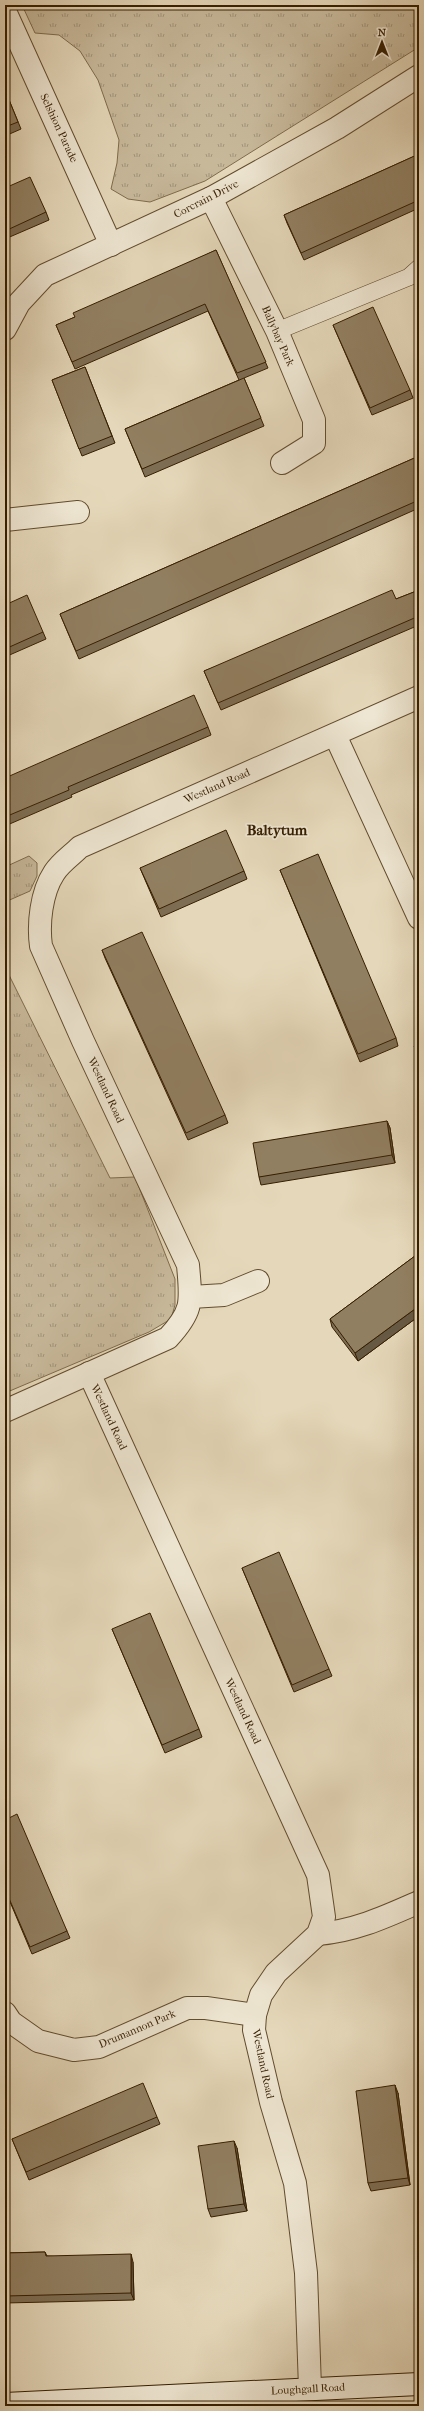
<svg xmlns="http://www.w3.org/2000/svg" width="424" height="2411" font-family="'IM FELL French Canon',serif">
<style>
.grass{fill:url(#grass-tufts);stroke:#7e6b4d}
.lines{fill:none;stroke-linecap:round;stroke-linejoin:round}
.lane-casing{stroke:#624c2e;stroke-width:18}
.street-casing{stroke:#624c2e;stroke-width:24}
.secondary-casing{stroke:#361e00;stroke-width:24}
.lane{stroke:#eee6d2;stroke-width:17}
.street{stroke:#eee6d2;stroke-width:22}
.secondary{stroke:#eee6d2;stroke-width:22}
.wall{fill:#7d6d53;stroke:#361e00}
.shaded-wall{fill:#665944;stroke:#361e00}
.building{fill:#917f61;stroke:#361e00}
.labels{text-anchor:middle;dominant-baseline:central;stroke-width:3.5;stroke-linejoin:round;paint-order:stroke}
.street-label{font-size:11px;fill:#361e00;stroke:#eee6d2}
.district-label{font-size:15px;font-weight:bold;fill:#361e00;stroke:#eee6d2}
</style>
<defs>
<pattern id="grass-tufts" width="24" height="20" patternUnits="userSpaceOnUse"><rect width="24" height="20" fill="#c7b89a"/><path d="M3 7l-1-3M5 7V3M7 7l1-3M15 17l-1-3M17 17v-4M19 17l1-3" fill="none" stroke="#a2957b"/></pattern>
</defs>
<rect width="100%" height="100%" fill="#e5d8ba"/>
<filter id="stains"><feTurbulence type="fractalNoise" baseFrequency=".005" numOctaves="4"/><feColorMatrix values="0 0 0 0 .2 0 0 0 0 .09 0 0 0 0 .02 0 0 0 .5 -.17"/></filter>
<radialGradient id="worn" r=".72"><stop offset=".6" stop-color="#630" stop-opacity="0"/><stop offset="1" stop-color="#630" stop-opacity=".3"/></radialGradient>
<g class="grass">
<path d="M 22,5 L 419,5 L 419,47 L 205,181 L 150,202 L 128,199 L 111,189 L 117,163 L 119,140 L 98,80 L 80,51 L 59,35 L 35,33 Z"/>
<path d="M 29,856 L 37,863 L 37,876 L 30,891 L 5,902 L 5,867 Z"/>
<path d="M 5,967 L 110,1178 L 135,1177 L 175,1279 L 175,1305 L 171,1319 L 149,1332 L 5,1393 Z"/>
</g>
<g class="lines">
<g class="lane-casing">
<path id="lane" d="M 277,331 L 409,277 L 419,268"/>
</g>
<g class="street-casing">
<g id="street">
<path d="M 5,11 L 111,245"/>
<path d="M 211,198 L 277,331 L 314,420 L 314,443 L 282,463"/>
<path d="M 5,329 L 19,303 L 45,275 L 211,198 L 337,128 L 419,76"/>
<path d="M 5,520 L 78,512"/>
<path d="M 335,735 L 419,918"/>
<path d="M 191,1297 L 224,1295 L 258,1281"/>
<path d="M 89,1373 L 318,1875 L 324,1917 L 318,1934 L 276,1973 L 261,1995 L 255,2015 L 254,2030 L 271,2102 L 295,2183 L 306,2273 L 310,2388"/>
<path d="M 5,1411 L 168,1338 C 194,1310 191,1301 188,1265 L 83,1041 L 41,946 C 38,924 41,893 54,873 C 60,863 72,855 80,847 L 419,697"/>
<path d="M 318,1934 C 355,1931 385,1917 419,1902"/>
<path d="M 5,2013 L 11,2022 L 38,2041 L 74,2050 L 99,2047 L 187,2008 L 206,2008 L 255,2015"/>
</g>
</g>
<g class="secondary-casing">
<path id="secondary" d="M 5,2404 L 419,2384"/>
</g>
<use href="#lane" class="lane"/>
<use href="#street" class="street"/>
<use href="#secondary" class="secondary"/>
</g>
<g class="wall">
<path d="M 5,90 L 21,129 L 5,136 Z"/>
<path d="M 419,154 L 419,208 L 304,260 L 287,223 L 284,215 Z"/>
<path d="M 5,188 L 46,212 L 49,220 L 5,239 Z"/>
<path d="M 216,250 L 268,368 L 244,378 L 264,426 L 145,477 L 125,429 L 239,380 L 208,311 L 75,369 L 56,325 L 75,317 Z"/>
<path d="M 333,325 L 410,390 L 413,398 L 372,415 Z"/>
<path d="M 85,367 L 115,443 L 82,456 L 52,380 Z"/>
<path d="M 419,456 L 419,508 L 79,659 L 60,614 Z"/>
<path d="M 419,590 L 419,625 L 221,710 L 204,671 L 396,599 Z"/>
<path d="M 5,605 L 43,632 L 46,639 L 5,657 Z"/>
<path d="M 208,727 L 211,735 L 71,795 L 72,797 L 5,826 L 5,778 Z"/>
<path d="M 140,868 L 244,871 L 247,879 L 161,917 Z"/>
<path d="M 280,870 L 396,1038 L 398,1046 L 360,1062 Z"/>
<path d="M 102,950 L 225,1115 L 228,1123 L 188,1140 L 105,958 Z"/>
<path d="M 387,1121 L 390,1128 L 395,1163 L 261,1185 L 259,1177 Z"/>
<path d="M 419,1253 L 419,1316 L 358,1361 L 332,1327 L 330,1319 Z"/>
<path d="M 242,1568 L 329,1669 L 332,1676 L 294,1692 Z"/>
<path d="M 112,1629 L 199,1729 L 202,1737 L 165,1753 Z"/>
<path d="M 5,1820 L 67,1931 L 70,1938 L 32,1954 L 5,1890 Z"/>
<path d="M 398,2093 L 410,2185 L 371,2191 L 368,2183 Z"/>
<path d="M 157,2117 L 160,2124 L 29,2180 L 12,2139 Z"/>
<path d="M 237,2148 L 247,2211 L 211,2217 L 208,2209 Z"/>
<path d="M 45,2252 L 47,2256 L 133,2262 L 134,2300 L 5,2303 L 5,2253 Z"/>
</g>
<g class="shaded-wall">
<path d="M 387,1121 L 390,1128 L 395,1163 L 392,1155 Z"/>
<path d="M 419,1306 L 419,1316 L 358,1361 L 355,1353 Z"/>
<path d="M 395,2085 L 398,2093 L 410,2185 L 408,2178 Z"/>
<path d="M 234,2141 L 237,2148 L 247,2211 L 244,2204 Z"/>
<path d="M 131,2254 L 133,2262 L 134,2300 L 131,2293 Z"/>
</g>
<g class="building">
<path d="M 5,90 L 18,122 L 5,127 Z"/>
<path d="M 419,154 L 419,200 L 301,253 L 284,215 Z"/>
<path d="M 30,177 L 46,212 L 5,231 L 5,188 Z"/>
<path d="M 216,250 L 266,362 L 237,373 L 205,304 L 72,362 L 56,325 L 75,317 L 73,313 Z"/>
<path d="M 373,307 L 410,390 L 370,408 L 333,325 Z"/>
<path d="M 85,367 L 112,436 L 79,449 L 52,380 Z"/>
<path d="M 244,378 L 261,418 L 142,469 L 125,429 Z"/>
<path d="M 419,456 L 419,500 L 76,651 L 60,614 Z"/>
<path d="M 392,590 L 396,599 L 419,590 L 419,616 L 218,703 L 204,671 Z"/>
<path d="M 27,595 L 43,632 L 5,649 L 5,605 Z"/>
<path d="M 194,695 L 208,727 L 68,787 L 69,790 L 5,817 L 5,778 Z"/>
<path d="M 226,830 L 244,871 L 159,909 L 140,868 Z"/>
<path d="M 318,854 L 396,1038 L 358,1054 L 280,870 Z"/>
<path d="M 142,932 L 225,1115 L 186,1133 L 102,950 Z"/>
<path d="M 419,1045 L 419,1057 L 414,1046 Z"/>
<path d="M 387,1121 L 392,1155 L 259,1177 L 253,1143 Z"/>
<path d="M 419,1157 L 419,1165 L 416,1159 Z"/>
<path d="M 419,1253 L 419,1306 L 355,1353 L 330,1319 Z"/>
<path d="M 279,1552 L 329,1669 L 292,1685 L 242,1568 Z"/>
<path d="M 150,1613 L 199,1729 L 162,1745 L 112,1629 Z"/>
<path d="M 17,1814 L 67,1931 L 30,1947 L 5,1889 L 5,1820 Z"/>
<path d="M 143,2083 L 157,2117 L 26,2172 L 12,2139 Z"/>
<path d="M 395,2085 L 408,2178 L 368,2183 L 356,2091 Z"/>
<path d="M 234,2141 L 244,2204 L 208,2209 L 198,2146 Z"/>
<path d="M 45,2252 L 46,2256 L 131,2254 L 131,2293 L 5,2296 L 5,2253 Z"/>
</g>
<g class="labels">
<g class="street-label">
<text transform="translate(59 128) rotate(65)">Selshion Parade</text>
<text transform="translate(206 199) rotate(-27)">Corcrain Drive</text>
<text transform="translate(278 336) rotate(66)">Ballybay Park</text>
<text transform="translate(217 786) rotate(-24)">Westland Road</text>
<text transform="translate(106 1090) rotate(65)">Westland Road</text>
<text transform="translate(109 1417) rotate(65)">Westland Road</text>
<text transform="translate(243 1711) rotate(65)">Westland Road</text>
<text transform="translate(137 2029) rotate(-23)">Drumannon Park</text>
<text transform="translate(263 2064) rotate(78)">Westland Road</text>
<text transform="translate(308 2389) rotate(-3)">Loughgall Road</text>
</g>
<g class="district-label">
<text x="277" y="830">Baltytum</text>
</g>
</g>
<rect width="424" height="2411" fill="none" stroke="#e5d8ba" stroke-width="20"/>
<rect x="6" y="6" width="412" height="2399" fill="none" stroke="#361e00" stroke-width="2"/>
<rect x="10" y="10" width="404" height="2391" fill="none" stroke="#361e00"/>
<g transform="translate(382 42)" stroke="#eee6d2" stroke-width="3" paint-order="stroke">
<path d="M0-3L7 15L0 10L-7 15Z" fill="#361e00"/>
<text y="-6" font-size="11" font-weight="bold" text-anchor="middle" fill="#361e00">N</text>
</g>
<rect width="100%" height="100%" filter="url(#stains)"/>
<rect width="100%" height="100%" fill="url(#worn)"/>
</svg>
